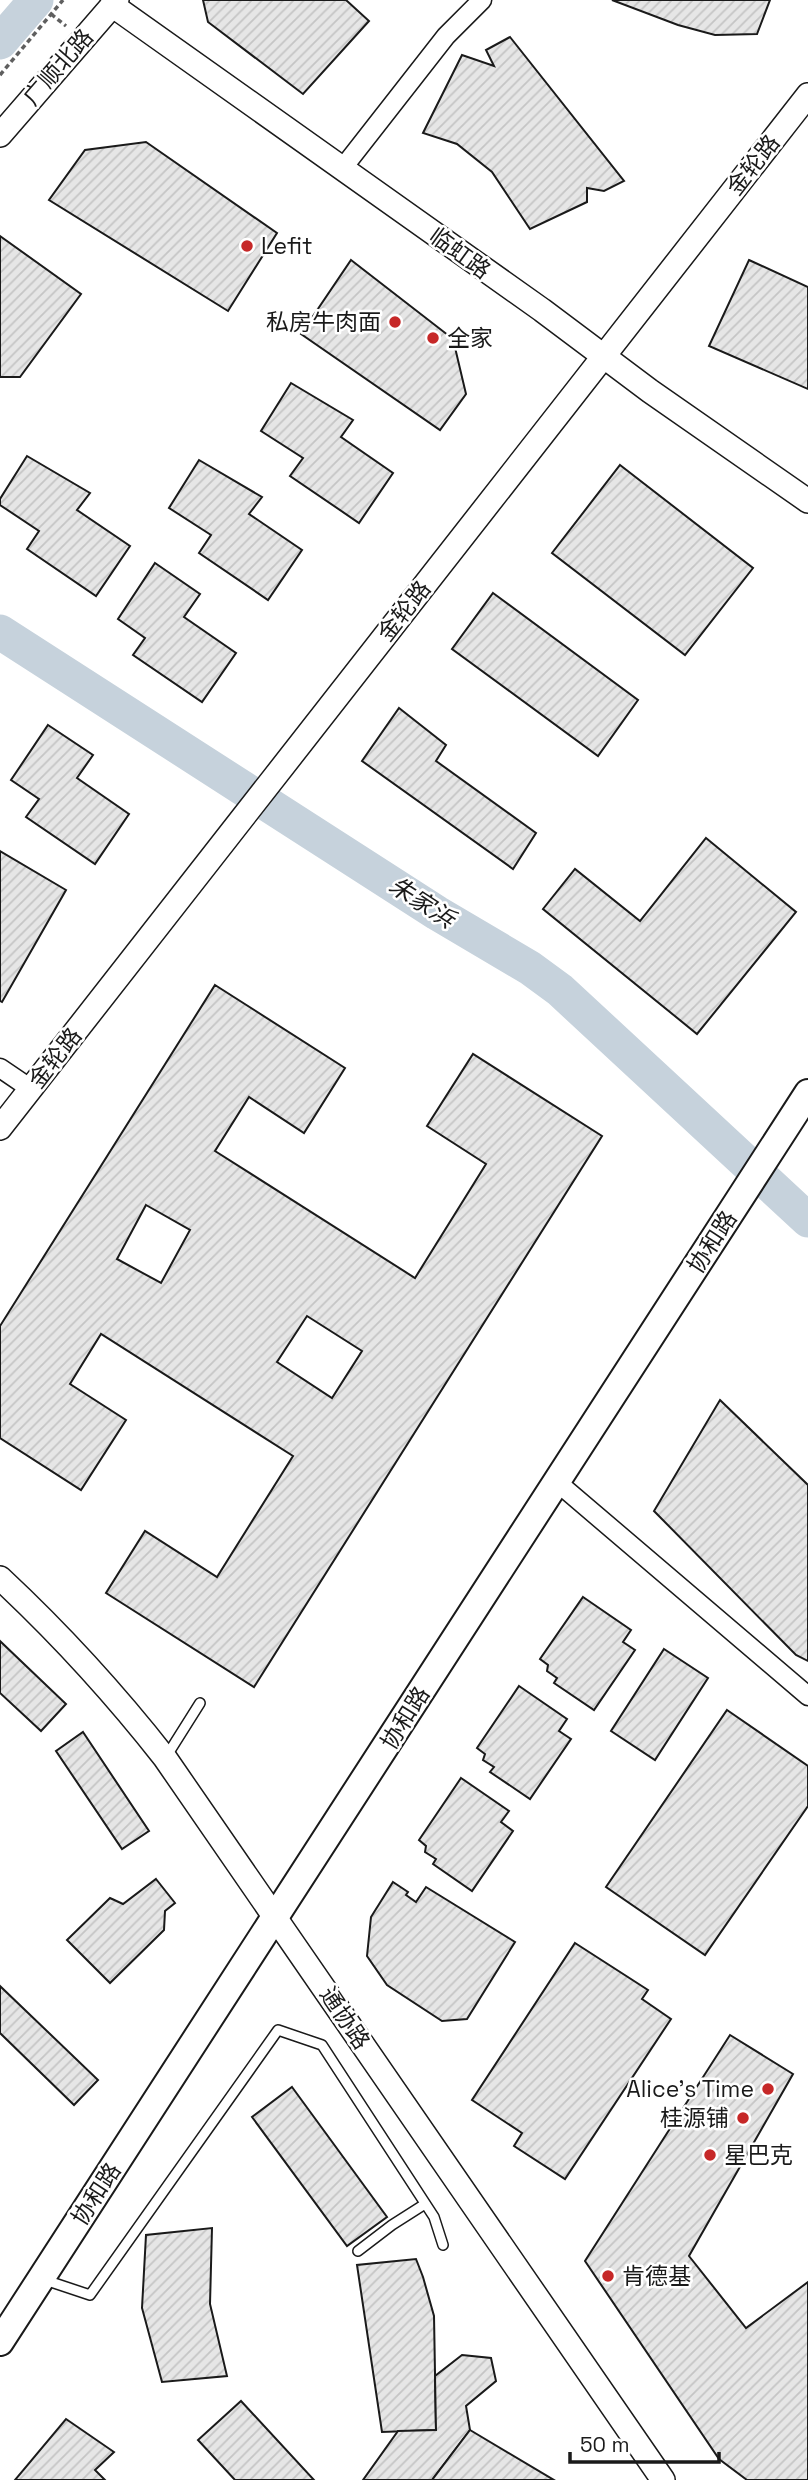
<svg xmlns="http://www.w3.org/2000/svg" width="808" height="2480" font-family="'Space Grotesk','Noto Sans SC',sans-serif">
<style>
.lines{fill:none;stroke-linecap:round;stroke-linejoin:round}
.river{stroke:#c6d2dc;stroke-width:35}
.building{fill:url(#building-hatch);stroke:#1a1a1a;stroke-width:2;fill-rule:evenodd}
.service-casing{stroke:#1a1a1a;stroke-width:12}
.minor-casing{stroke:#1a1a1a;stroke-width:21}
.tertiary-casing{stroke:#1a1a1a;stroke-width:26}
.secondary-casing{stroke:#1a1a1a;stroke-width:30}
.path{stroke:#5f5f5f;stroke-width:3.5;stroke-dasharray:5 3.5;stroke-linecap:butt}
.service{stroke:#fff;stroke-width:9}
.minor{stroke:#fff;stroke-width:18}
.tertiary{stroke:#fff;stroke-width:23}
.secondary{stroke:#fff;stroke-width:26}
.poi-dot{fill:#c62828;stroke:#fff;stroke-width:2.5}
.labels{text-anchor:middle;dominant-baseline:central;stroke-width:5;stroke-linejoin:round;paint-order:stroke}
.street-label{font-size:23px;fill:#1a1a1a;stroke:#fff}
.poi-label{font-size:23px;fill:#1a1a1a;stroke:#fff;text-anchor:start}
.water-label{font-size:24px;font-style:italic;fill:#1a1a1a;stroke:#fff}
</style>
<defs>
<pattern id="building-hatch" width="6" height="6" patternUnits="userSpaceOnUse" patternTransform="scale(1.75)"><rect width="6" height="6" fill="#e6e6e6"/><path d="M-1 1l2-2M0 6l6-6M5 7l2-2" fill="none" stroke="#c5c5c5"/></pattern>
</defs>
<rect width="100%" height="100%" fill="#fff"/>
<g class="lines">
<g class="river">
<path d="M 0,42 L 36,0"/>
<path d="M 0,632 L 437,913 L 530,968 L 560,990 L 808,1220"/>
</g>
</g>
<g class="building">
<path d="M 203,0 L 346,0 L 369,21 L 303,94 L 208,22 Z"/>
<path d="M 612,0 L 770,0 L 757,34 L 715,35 L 678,25 Z"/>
<path d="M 510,37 L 624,181 L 604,191 L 587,188 L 587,202 L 530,229 L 492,172 L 457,144 L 423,133 L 462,55 L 494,66 L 486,50 Z"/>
<path d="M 146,142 L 277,233 L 228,311 L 49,200 L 85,150 Z"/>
<path d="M 0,236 L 81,294 L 20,377 L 0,377 Z"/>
<path d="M 351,260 L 453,339 L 466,394 L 440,430 L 301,334 Z"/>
<path d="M 749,260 L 808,287 L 808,389 L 709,346 Z"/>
<path d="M 291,383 L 353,420 L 341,437 L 393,473 L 359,523 L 290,476 L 303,458 L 261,431 Z"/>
<path d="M 27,456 L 90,493 L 77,510 L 130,546 L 96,596 L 27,549 L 39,531 L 0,505 L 0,499 Z"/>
<path d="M 199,460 L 262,497 L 249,514 L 302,550 L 268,600 L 199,553 L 211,535 L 169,508 Z"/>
<path d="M 620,465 L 753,568 L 685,655 L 552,553 Z"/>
<path d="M 155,563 L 200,594 L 184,617 L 236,653 L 202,702 L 133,655 L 145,638 L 118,619 Z"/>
<path d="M 493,593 L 638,700 L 598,756 L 452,649 Z"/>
<path d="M 399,708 L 446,745 L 436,761 L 536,833 L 513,869 L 362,761 Z"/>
<path d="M 48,725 L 93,755 L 77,778 L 129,814 L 95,864 L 26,817 L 39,799 L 11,780 Z"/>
<path d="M 706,838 L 796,912 L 697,1034 L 543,909 L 575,869 L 640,921 Z"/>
<path d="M 0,851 L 66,890 L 2,1002 L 0,1001 Z"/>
<path d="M 215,985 L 345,1068 L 304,1133 L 249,1097 L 215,1151 L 415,1278 L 486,1164 L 427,1126 L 473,1054 L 602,1136 L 254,1687 L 106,1593 L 145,1531 L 217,1577 L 293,1456 L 101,1334 L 70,1384 L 126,1420 L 81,1490 L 0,1438 L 0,1326 ZM 146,1205 L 190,1230 L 161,1283 L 117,1259 ZM 307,1316 L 362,1351 L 332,1398 L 277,1362 Z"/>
<path d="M 720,1400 L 808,1485 L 808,1661 L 796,1655 L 654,1511 Z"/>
<path d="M 583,1597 L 631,1630 L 623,1642 L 635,1650 L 594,1710 L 554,1683 L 557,1678 L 547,1671 L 548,1665 L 540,1659 Z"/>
<path d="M 0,1641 L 66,1704 L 41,1731 L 0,1693 Z"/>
<path d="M 664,1649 L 708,1678 L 655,1760 L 611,1731 Z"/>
<path d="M 519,1686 L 567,1719 L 559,1731 L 571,1739 L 530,1799 L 490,1772 L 494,1767 L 483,1760 L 485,1754 L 477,1748 Z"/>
<path d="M 727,1710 L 808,1766 L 808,1806 L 705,1955 L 606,1887 Z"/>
<path d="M 83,1732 L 149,1831 L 122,1849 L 56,1751 Z"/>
<path d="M 461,1778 L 509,1811 L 501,1822 L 513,1831 L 472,1891 L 433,1864 L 436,1859 L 425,1852 L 426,1846 L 419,1840 Z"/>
<path d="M 156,1879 L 175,1903 L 165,1911 L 164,1930 L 110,1983 L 67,1940 L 110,1898 L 123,1904 Z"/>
<path d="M 393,1882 L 408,1892 L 406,1895 L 416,1902 L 426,1887 L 515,1942 L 467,2019 L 442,2021 L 387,1985 L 367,1956 L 371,1917 Z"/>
<path d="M 575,1943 L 648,1990 L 642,1999 L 671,2019 L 565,2179 L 514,2146 L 522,2133 L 472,2100 Z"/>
<path d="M 0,1986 L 98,2080 L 74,2105 L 0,2033 Z"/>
<path d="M 730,2035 L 793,2074 L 689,2256 L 746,2328 L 808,2282 L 808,2480 L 747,2480 L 719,2459 L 585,2261 Z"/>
<path d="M 292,2087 L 387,2217 L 347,2246 L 252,2117 Z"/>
<path d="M 212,2228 L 210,2304 L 227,2376 L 162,2382 L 142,2308 L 146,2235 Z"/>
<path d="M 416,2259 L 423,2277 L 434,2316 L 436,2430 L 382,2432 L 357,2265 Z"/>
<path d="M 462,2355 L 491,2358 L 496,2381 L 466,2406 L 470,2430 L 432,2480 L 363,2480 L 398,2431 L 436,2430 L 435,2376 Z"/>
<path d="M 241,2401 L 314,2480 L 235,2480 L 198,2440 Z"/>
<path d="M 66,2419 L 114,2452 L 95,2470 L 105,2480 L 15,2480 Z"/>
<path d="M 470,2430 L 554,2480 L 432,2480 Z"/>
</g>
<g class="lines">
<g class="service-casing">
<g id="service">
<path d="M 166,1757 L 200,1703"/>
<path d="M 358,2251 L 392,2225 L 425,2204"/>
<path d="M 45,2280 L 90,2295 L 278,2030 L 322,2045 L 434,2217 L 443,2245"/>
</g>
</g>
<g class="minor-casing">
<g id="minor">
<path d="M 342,169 L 446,36 L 482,0"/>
<path d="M 0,1068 L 31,1089"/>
<path d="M 557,1482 L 808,1696"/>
</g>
</g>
<g class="tertiary-casing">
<g id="tertiary">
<path d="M 112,5 L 542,310 L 650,391 L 808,501"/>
<path d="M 0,135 L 117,0"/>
<path d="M 0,1128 L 808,95"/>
<path d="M 0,1578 C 60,1634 114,1693 165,1758 L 663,2480"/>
</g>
</g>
<g class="secondary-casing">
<path id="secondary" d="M 0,2342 L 808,1093"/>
</g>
<g class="path">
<path d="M 51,14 L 66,26"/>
<path d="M 0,75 L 63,0"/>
</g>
<use href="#service" class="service"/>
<use href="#minor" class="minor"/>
<use href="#tertiary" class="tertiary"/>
<use href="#secondary" class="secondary"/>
</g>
<g class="poi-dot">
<circle cx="247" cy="246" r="7"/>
<circle cx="395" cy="322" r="7"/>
<circle cx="433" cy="338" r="7"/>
<circle cx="768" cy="2089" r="7"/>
<circle cx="743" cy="2118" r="7"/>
<circle cx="710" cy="2155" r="7"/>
<circle cx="608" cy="2276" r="7"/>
</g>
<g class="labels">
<g class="street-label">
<text transform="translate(58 67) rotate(-49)">广顺北路</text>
<text transform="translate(753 165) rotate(-52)">金轮路</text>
<text transform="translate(460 253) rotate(36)">临虹路</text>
<text transform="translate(404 611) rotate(-52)">金轮路</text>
<text transform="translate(55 1058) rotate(-52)">金轮路</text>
<text transform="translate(712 1242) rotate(-57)">协和路</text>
<text transform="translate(405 1718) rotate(-58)">协和路</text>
<text transform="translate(345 2018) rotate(56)">通协路</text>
<text transform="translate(96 2194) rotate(-57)">协和路</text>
</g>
<g class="poi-label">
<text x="261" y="246">Lefit</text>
<text x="381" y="322" text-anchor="end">私房牛肉面</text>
<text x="447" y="338">全家</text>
<text x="754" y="2089" text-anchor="end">Alice's Time</text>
<text x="729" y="2118" text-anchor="end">桂源铺</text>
<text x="724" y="2155">星巴克</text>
<text x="622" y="2276">肯德基</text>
</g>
<g class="water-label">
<text transform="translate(422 902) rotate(33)">朱家浜</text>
</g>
</g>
<path d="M570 2452v10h149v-10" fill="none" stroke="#1a1a1a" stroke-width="3.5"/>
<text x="580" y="2452" font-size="21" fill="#1a1a1a" stroke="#ffffff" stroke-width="5" paint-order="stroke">50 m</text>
</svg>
